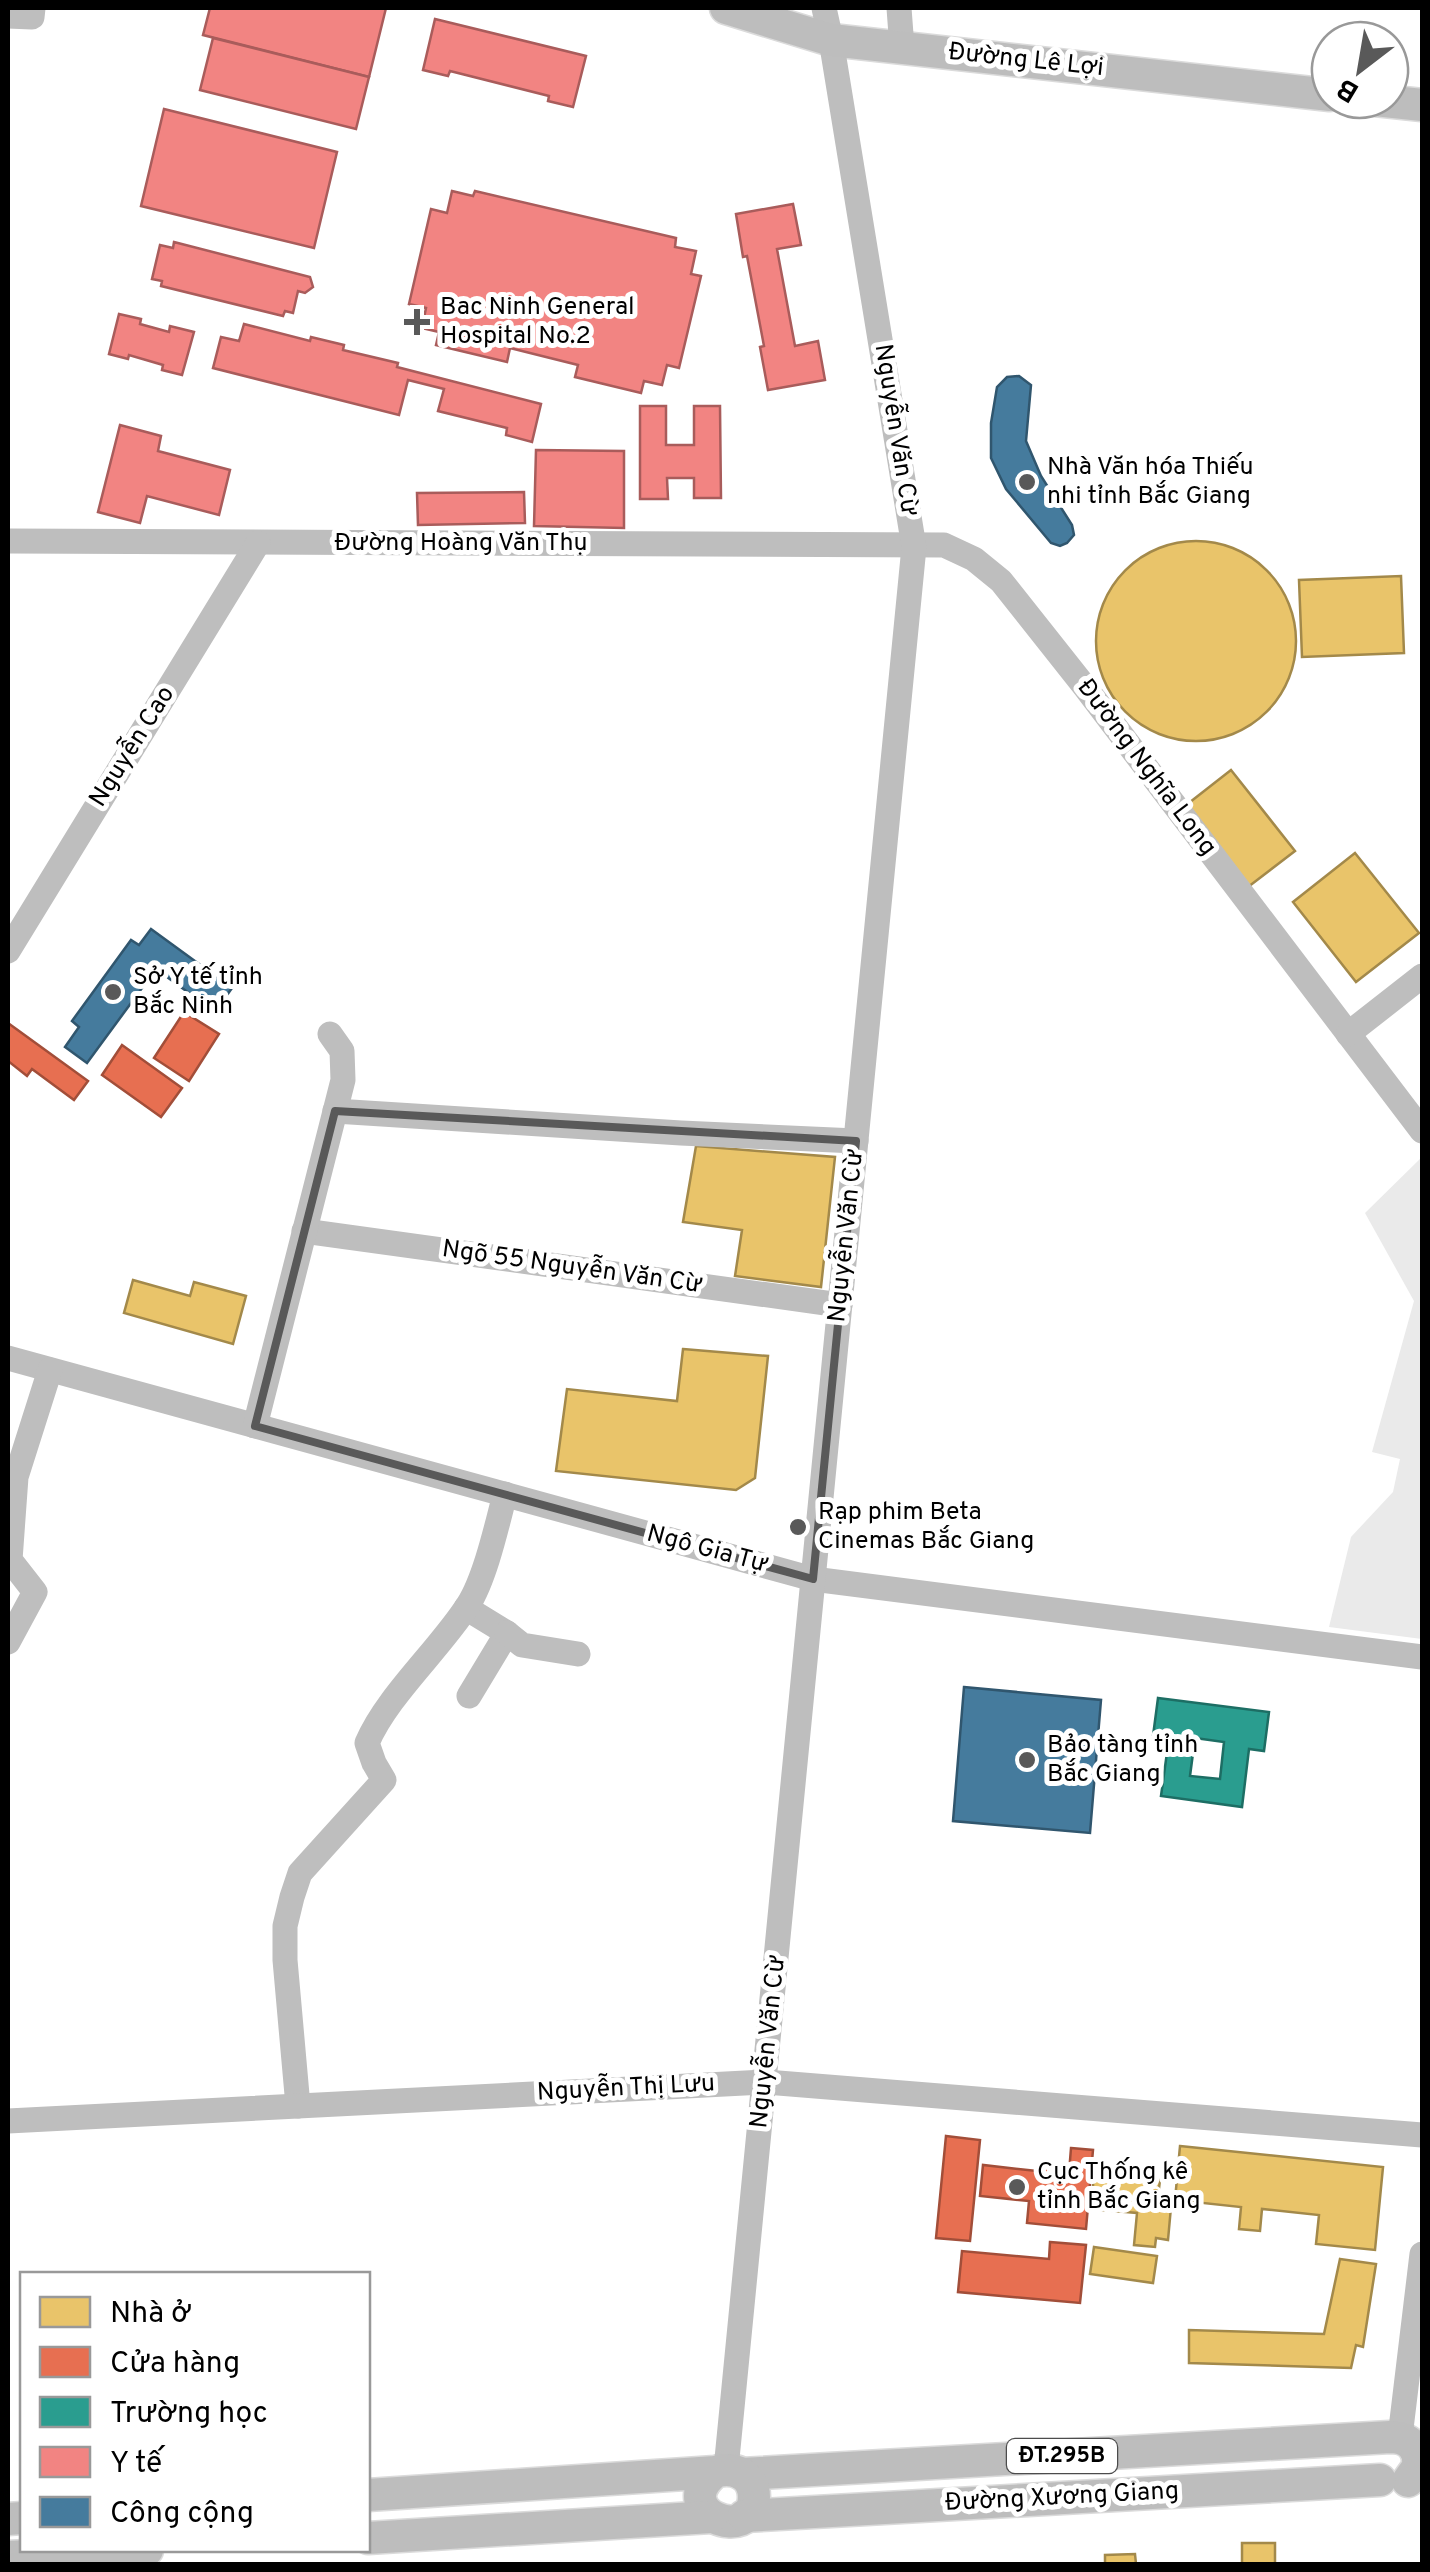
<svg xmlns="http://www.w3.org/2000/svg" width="1430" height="2572" font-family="Overpass,sans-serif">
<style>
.green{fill:#eaeaea}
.homes{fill:#e9c46a;stroke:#a3894a;stroke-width:2.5}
.shops{fill:#e76f51;stroke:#a24e39;stroke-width:2.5}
.schools{fill:#2a9d8f;stroke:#1d6e64;stroke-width:2.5;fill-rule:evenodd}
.health{fill:#f28482;stroke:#a95c5b;stroke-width:2.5}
.public{fill:#457b9d;stroke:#30566e;stroke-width:2.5}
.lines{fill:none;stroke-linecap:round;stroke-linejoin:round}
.major-casing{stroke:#dbdbdb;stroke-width:35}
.minor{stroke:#bebebe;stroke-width:25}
.major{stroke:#bdbdbd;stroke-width:32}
.marked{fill:none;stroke:#595959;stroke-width:8;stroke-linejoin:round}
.poi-dot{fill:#595959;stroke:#fff;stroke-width:4}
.labels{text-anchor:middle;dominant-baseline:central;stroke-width:10;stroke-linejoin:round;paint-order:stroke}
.shield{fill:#fff;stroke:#4c4c4c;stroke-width:2.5}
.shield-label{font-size:22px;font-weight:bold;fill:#000}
.street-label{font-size:25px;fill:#000;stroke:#fff}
.poi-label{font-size:25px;fill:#000;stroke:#fff;text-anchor:start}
</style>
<rect width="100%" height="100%" fill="#fff"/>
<path class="green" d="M 1422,1157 L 1422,1639 L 1329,1627 L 1351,1537 L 1393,1492 L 1400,1459 L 1372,1452 L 1414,1301 L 1365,1213 Z"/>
<g class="homes">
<circle cx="1196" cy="641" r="100"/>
<path d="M 1401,576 L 1404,653 L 1302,657 L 1299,580 Z"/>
<path d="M 1231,770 L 1295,851 L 1248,887 L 1185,806 Z"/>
<path d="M 1355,853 L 1419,933 L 1356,982 L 1293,902 Z"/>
<path d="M 696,1146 L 835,1157 L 821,1287 L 735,1276 L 742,1230 L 683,1222 Z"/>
<path d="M 133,1280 L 190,1296 L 194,1282 L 246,1296 L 233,1344 L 124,1313 Z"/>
<path d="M 683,1349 L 768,1356 L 755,1478 L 736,1490 L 556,1471 L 567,1389 L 677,1401 Z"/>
<path d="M 1180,2146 L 1383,2167 L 1375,2250 L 1316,2244 L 1319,2215 L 1262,2209 L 1260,2231 L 1239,2229 L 1241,2207 L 1175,2200 Z"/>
<path d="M 1094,2174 L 1160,2180 L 1157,2206 L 1171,2207 L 1168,2240 L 1156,2238 L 1155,2247 L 1134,2245 L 1137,2213 L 1091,2209 Z"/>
<path d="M 1094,2247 L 1157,2256 L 1153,2283 L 1090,2274 Z"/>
<path d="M 1340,2259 L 1376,2264 L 1363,2347 L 1356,2345 L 1351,2368 L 1189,2363 L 1189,2330 L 1324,2334 Z"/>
<rect x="1242" y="2543" width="33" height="21"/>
<path d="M 1135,2554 L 1136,2564 L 1105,2564 L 1105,2555 Z"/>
</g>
<g class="shops">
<path d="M 184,1012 L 219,1034 L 189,1081 L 154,1058 Z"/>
<path d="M 8,1023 L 88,1081 L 74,1100 L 32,1069 L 27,1076 L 8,1061 Z"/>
<path d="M 122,1045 L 182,1088 L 161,1117 L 102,1075 Z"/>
<path d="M 946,2136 L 980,2140 L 970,2241 L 936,2238 Z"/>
<path d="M 1071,2148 L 1093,2150 L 1086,2229 L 1027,2223 L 1029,2201 L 980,2196 L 983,2165 L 1037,2171 L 1044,2168 L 1053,2168 L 1069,2173 Z"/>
<path d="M 1050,2242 L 1086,2245 L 1080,2303 L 958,2292 L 962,2251 L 1049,2259 Z"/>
</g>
<path class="schools" d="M 1158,1698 L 1269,1712 L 1264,1751 L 1249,1749 L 1242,1807 L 1161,1796 L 1169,1738 L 1153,1736 ZM 1195,1738 L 1224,1742 L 1220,1779 L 1190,1776 Z"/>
<g class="health">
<path d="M 210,8 L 386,8 L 369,77 L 203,35 Z"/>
<path d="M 435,19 L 586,56 L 573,107 L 548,101 L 549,96 L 450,71 L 448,76 L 423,70 Z"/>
<path d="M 213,38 L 369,77 L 356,129 L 200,90 Z"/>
<path d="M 164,109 L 337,152 L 314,248 L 141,206 Z"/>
<path d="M 452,191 L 473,196 L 475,191 L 676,238 L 675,247 L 696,251 L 691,274 L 701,276 L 679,368 L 667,365 L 662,385 L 644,381 L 641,393 L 575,377 L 578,365 L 510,348 L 507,362 L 436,345 L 439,332 L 422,328 L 426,308 L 409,304 L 431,209 L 447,213 Z"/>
<path d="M 793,204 L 801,245 L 777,249 L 795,346 L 818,341 L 825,380 L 768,390 L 760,347 L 764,346 L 747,256 L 743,257 L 736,214 Z"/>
<path d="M 174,242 L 310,277 L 313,287 L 305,293 L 298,291 L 293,313 L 285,311 L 283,316 L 161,286 L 162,281 L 152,279 L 160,245 L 173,248 Z"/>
<path d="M 119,314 L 141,319 L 140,324 L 169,332 L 170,326 L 194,332 L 182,375 L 162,370 L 163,365 L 129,355 L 128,359 L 109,354 Z"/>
<path d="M 244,324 L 310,341 L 311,337 L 344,345 L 343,350 L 398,363 L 397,367 L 541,404 L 532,442 L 506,435 L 507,428 L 438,411 L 444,389 L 408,380 L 399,415 L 213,368 L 221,337 L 239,341 Z"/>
<path d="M 640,406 L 666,406 L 666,445 L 694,445 L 694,406 L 720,406 L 721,498 L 694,498 L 694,478 L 667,478 L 668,499 L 640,499 Z"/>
<path d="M 120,425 L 161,436 L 158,451 L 230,470 L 219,515 L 147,496 L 140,523 L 98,512 Z"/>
<path d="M 536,450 L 624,451 L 624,528 L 534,526 Z"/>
<path d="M 524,492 L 525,523 L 418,525 L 417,493 Z"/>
</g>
<g class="public">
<path d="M 1019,376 L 1031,385 L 1026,441 L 1041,476 L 1072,525 L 1074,535 L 1067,543 L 1060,546 L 1051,543 L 1006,489 L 991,458 L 991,423 L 997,387 L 1007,377 Z"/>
<path d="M 151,929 L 232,988 L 215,1012 L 156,969 L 87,1063 L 65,1047 L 79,1027 L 72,1021 L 131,940 L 139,945 Z"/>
<path d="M 964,1687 L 1101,1700 L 1090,1833 L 953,1821 Z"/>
</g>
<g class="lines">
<g class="major-casing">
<g id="major">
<path d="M 726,8 L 831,40 L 1330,95"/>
<path d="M 1375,100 L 1422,105"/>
<path d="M 742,2474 L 1390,2437 C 1409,2437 1420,2448 1418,2467 L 1408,2481"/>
<path d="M 368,2495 L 715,2472 C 733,2466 754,2474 754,2497 C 753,2547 666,2511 715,2472"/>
<path d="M 744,2516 L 1380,2480"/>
<path d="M 8,2519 L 22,2518"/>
<path d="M 368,2538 L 711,2517"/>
<path d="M 8,2557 L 147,2550"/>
</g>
</g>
<g class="minor">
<path d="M 899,8 L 902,48"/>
<path d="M 8,16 L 32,17 L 33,8"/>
<path d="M 8,541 L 944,545 L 974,559 L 1001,581 L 1085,687 L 1422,1131"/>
<path d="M 8,951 L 258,543"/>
<path d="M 1348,1034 L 1422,976"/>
<path d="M 335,1111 L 681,1133 L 856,1141"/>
<path d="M 304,1231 L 840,1305"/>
<path d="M 8,1358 L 813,1579 L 1422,1657"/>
<path d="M 255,1426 L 343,1080 L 342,1051 L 330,1034"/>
<path d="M 466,1608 L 507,1633 L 469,1696"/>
<path d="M 507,1633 L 522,1645 L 578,1654"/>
<path d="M 8,1642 L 35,1592 L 10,1560 L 16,1477 L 50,1370"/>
<path d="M 298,2106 L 285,1960 L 285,1926 L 292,1897 L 300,1873 L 384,1780 L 374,1763 L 367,1743 C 387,1696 439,1650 468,1605 C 485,1579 497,1525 505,1494"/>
<path d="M 8,2121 L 766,2082 L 1422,2135"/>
<path d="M 1400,2437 L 1422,2254"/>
<path d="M 726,2469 L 914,547 L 831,40 L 824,8"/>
</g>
<use href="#major" class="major"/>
</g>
<path class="marked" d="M 335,1111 L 856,1141 L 813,1579 L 255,1426 Z"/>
<g class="poi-dot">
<path d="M412 307h10v10h10v10h-10v10h-10v-10h-10v-10h10z"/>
<circle cx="1027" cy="482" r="10"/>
<circle cx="113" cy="992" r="10"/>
<circle cx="798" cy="1527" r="10"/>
<circle cx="1027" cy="1760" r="10"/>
<circle cx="1017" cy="2187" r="10"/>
</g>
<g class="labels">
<rect class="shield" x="1007" y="2439" width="110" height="34" rx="8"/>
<g class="shield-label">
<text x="1062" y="2456">ĐT.295B</text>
</g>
<g class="street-label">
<text transform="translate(1026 61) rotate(6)">Đường Lê Lợi</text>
<text transform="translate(895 430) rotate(81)">Nguyễn Văn Cừ</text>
<text x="461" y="544">Đường Hoàng Văn Thụ</text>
<text transform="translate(133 747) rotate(-58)">Nguyễn Cao</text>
<text transform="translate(1146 768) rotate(53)">Đường Nghĩa Long</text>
<text transform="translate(847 1236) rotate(-84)">Nguyễn Văn Cừ</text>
<text transform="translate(572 1268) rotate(8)">Ngõ 55 Nguyễn Văn Cừ</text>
<text transform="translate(707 1550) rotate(15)">Ngô Gia Tự</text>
<text transform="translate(769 2042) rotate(-84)">Nguyễn Văn Cừ</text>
<text transform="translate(626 2089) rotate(-3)">Nguyễn Thị Lưu</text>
<text transform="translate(1062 2498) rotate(-3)">Đường Xương Giang</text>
</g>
<g class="poi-label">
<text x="440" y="308">Bac Ninh General<tspan x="440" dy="29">Hospital No.2</tspan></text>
<text x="1047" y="468">Nhà Văn hóa Thiếu<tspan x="1047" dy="29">nhi tỉnh Bắc Giang</tspan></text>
<text x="133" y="978">Sở Y tế tỉnh<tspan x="133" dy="29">Bắc Ninh</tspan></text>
<text x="818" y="1513">Rạp phim Beta<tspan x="818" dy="29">Cinemas Bắc Giang</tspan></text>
<text x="1047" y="1746">Bảo tàng tỉnh<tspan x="1047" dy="29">Bắc Giang</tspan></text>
<text x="1037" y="2173">Cục Thống kê<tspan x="1037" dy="29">tỉnh Bắc Giang</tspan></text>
</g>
</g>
<rect width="1430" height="2572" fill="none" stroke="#000000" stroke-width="20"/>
<rect x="20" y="2272" width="350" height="280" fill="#ffffff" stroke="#999999" stroke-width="2.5"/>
<rect x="40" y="2297" width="50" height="30" fill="#e9c46a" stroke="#999999" stroke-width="2.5"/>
<text x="110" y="2322" font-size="30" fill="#000000">Nhà ở</text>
<rect x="40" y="2347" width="50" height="30" fill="#e76f51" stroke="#999999" stroke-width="2.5"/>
<text x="110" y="2372" font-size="30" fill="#000000">Cửa hàng</text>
<rect x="40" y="2397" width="50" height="30" fill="#2a9d8f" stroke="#999999" stroke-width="2.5"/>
<text x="110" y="2422" font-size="30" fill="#000000">Trường học</text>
<rect x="40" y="2447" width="50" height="30" fill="#f28482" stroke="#999999" stroke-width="2.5"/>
<text x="110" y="2472" font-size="30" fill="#000000">Y tế</text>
<rect x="40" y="2497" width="50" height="30" fill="#457b9d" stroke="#999999" stroke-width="2.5"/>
<text x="110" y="2522" font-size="30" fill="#000000">Công cộng</text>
<g transform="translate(1360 70) rotate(211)"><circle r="48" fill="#ffffff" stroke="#999999" stroke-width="2.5"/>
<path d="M0-8L18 38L0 25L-18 38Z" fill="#595959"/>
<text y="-15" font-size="28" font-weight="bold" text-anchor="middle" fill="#000000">B</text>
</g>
</svg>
